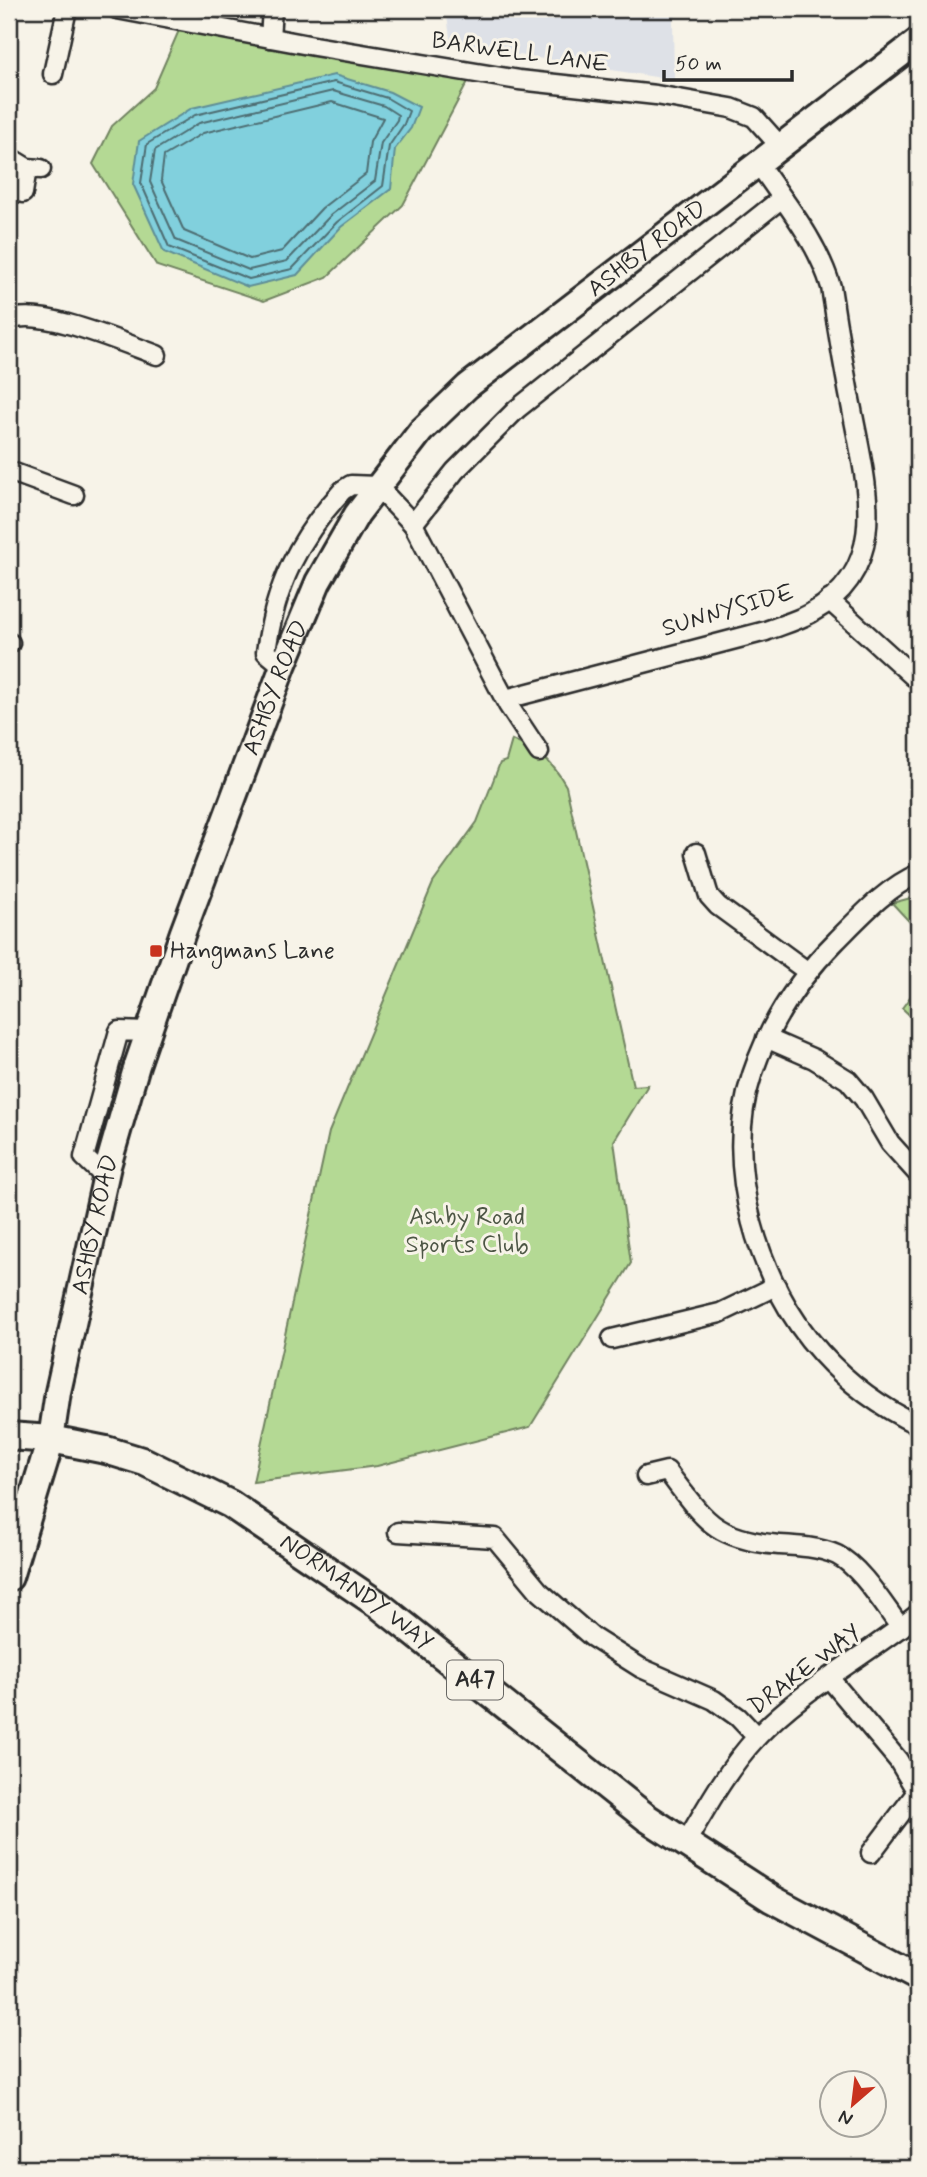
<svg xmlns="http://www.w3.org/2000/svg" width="927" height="2177" font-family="Mynerve,sans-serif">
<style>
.built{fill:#dee1e7}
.green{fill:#b4d994;stroke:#708260;stroke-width:2}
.water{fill:#81d0dd;stroke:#5f8e96;stroke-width:2}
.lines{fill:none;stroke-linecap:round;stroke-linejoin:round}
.shore{stroke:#4d6d72;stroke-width:2}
.minor-casing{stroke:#2b2b2b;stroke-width:23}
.secondary-casing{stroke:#2b2b2b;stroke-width:30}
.primary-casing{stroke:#2b2b2b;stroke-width:32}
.minor{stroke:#f7f3e8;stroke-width:18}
.secondary{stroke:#f7f3e8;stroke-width:24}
.primary{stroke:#f7f3e8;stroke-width:26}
.poi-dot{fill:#c8321e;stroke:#f7f3e8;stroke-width:2.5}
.labels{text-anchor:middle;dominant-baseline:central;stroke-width:6;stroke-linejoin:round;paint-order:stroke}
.shield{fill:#f7f3e8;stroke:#686764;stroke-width:2}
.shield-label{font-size:23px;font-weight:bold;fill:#2b2b2b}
.street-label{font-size:24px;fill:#2b2b2b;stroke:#f7f3e8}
.poi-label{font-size:24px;fill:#2b2b2b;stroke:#f7f3e8;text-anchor:start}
.park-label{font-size:24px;fill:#4d5645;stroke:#f7f3e8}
</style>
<rect width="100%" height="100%" fill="#f7f3e8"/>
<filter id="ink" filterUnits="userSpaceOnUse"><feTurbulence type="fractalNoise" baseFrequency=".0143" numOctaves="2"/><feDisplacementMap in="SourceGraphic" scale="14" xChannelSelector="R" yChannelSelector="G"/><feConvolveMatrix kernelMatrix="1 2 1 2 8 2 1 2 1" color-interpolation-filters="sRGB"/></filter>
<g filter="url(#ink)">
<path class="built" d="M 446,9 L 682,9 L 673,20 L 674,80 L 451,44 Z"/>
<g class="green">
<path d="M 183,21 L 473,72 L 403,205 L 327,277 L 264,301 L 157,266 L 93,164 L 112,126 L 154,88 Z"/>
<path d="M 512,740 C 539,752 551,759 566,786 L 633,1086 L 648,1085 L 614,1141 L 631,1263 L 530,1427 L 377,1466 L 253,1482 L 329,1132 L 433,883 L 477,822 L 500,763 L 506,761 Z"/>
<path d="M 918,896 L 918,931 L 892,903 Z"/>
<path d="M 918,986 L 918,1023 L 902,1008 Z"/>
</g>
<path class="water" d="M 334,75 L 390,92 L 419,107 L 411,128 L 395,149 L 391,189 L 341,227 L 297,275 L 248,287 L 164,252 L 133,184 L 139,141 L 192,108 Z"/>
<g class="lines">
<g class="shore">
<path d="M 334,82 L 387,98 L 409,111 L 404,124 L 389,146 L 383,186 L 337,222 L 292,269 L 249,279 L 169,247 L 141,183 L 147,144 L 195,115 Z"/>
<path d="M 333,91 L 384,106 L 398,115 L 397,120 L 381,143 L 375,181 L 331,215 L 287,261 L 249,270 L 176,240 L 150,182 L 155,150 L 199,123 Z"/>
<path d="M 332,102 L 383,118 L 370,142 L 366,174 L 322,208 L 282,251 L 250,259 L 184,231 L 161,180 L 164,156 L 203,133 Z"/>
</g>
<g class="minor-casing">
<g id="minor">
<path d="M 117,9 L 314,46 L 519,80 L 656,95 L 731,108 L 754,117 L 780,146"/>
<path d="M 270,38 L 272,9"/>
<path d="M 53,74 L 67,9"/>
<path d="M 9,157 L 27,168 L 41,169"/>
<path d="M 23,193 L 27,168"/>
<path d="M 9,321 C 36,305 126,344 157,355"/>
<path d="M 9,471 L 74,495"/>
<path d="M 413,524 L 455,471 L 517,409 L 782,198"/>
<path d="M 829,600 L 914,677"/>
<path d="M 9,643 L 10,643"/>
<path d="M 283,666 L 266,652 C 275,586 298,539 343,490 L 351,485 L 377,486 L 413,524 L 508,705 L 539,752"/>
<path d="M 506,699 L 766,631 C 781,625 797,621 811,613 C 887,571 869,495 855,425 C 846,380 838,334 831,287 C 817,240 785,203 758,163"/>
<path d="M 696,853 L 709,896 L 718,906 L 808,972"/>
<path d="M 918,874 C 887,887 860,917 836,941 C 798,979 769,1024 752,1075 C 722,1165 758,1284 821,1353 C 848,1383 882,1408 918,1425"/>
<path d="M 766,1038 L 814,1059 L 848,1080 L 864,1099 L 890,1143 L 918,1174"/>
<path d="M 106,1178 L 84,1157 L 119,1031 L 147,1032"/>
<path d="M 612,1339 L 720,1313 L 776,1286"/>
<path d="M 646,1476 L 667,1471 C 705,1520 713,1539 779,1545 C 798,1546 819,1547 837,1555 C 862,1568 884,1606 901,1628"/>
<path d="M 398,1532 L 495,1538 L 539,1591 L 592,1637 L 641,1668 L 714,1700 L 738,1717 L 757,1737"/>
<path d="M 830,1679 L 898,1760 L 917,1792 L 871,1853"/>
<path d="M 685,1844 C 706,1808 728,1768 757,1737 C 803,1688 866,1656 918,1614"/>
</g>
</g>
<g class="secondary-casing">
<g id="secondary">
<path id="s1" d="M 51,1439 L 58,1392 L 108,1166 L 137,1065 L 183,932 L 283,666 L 318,582 L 357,514 L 421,431 L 468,386 L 918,41"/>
</g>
</g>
<g class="primary-casing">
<g id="primary">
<path id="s2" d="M 9,1436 L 51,1439 L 106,1450 L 145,1462 L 230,1504 L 379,1605 L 647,1818 L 772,1899 L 918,1977"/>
<path d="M 9,1577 L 51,1439"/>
</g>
</g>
<use href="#minor" class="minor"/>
<use href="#secondary" class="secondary"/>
<use href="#primary" class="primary"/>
</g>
</g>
<rect class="poi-dot" x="149" y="944" width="14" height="14" rx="3.5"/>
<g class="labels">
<rect class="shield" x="447" y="1660.5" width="56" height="39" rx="5"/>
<g class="shield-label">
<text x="475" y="1680">A47</text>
</g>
<g class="street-label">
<text transform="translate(520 53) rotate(8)">BARWELL LANE</text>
<text stroke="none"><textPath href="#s1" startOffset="1374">ASHBY ROAD</textPath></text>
<text transform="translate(728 611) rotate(-16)">SUNNYSIDE</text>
<text stroke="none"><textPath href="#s1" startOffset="786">ASHBY ROAD</textPath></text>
<text stroke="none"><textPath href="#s1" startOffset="219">ASHBY ROAD</textPath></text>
<text stroke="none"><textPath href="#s2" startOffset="388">NORMANDY WAY</textPath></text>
<text transform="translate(805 1670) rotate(-37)">DRAKE WAY</text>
</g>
<g class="poi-label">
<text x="170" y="951">Hangmans Lane</text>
</g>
<g class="park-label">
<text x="467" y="1217">Ashby Road<tspan x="467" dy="28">Sports Club</tspan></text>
</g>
</g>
<rect width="927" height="2177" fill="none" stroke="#f7f3e8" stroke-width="35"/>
<rect x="18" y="18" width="892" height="2142" fill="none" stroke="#2b2b2b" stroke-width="2.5" filter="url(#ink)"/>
<g transform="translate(853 2104) rotate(208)"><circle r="33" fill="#f7f3e8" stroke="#a5a39c" stroke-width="2"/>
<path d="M0-5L12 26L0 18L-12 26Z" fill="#c8321e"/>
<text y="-10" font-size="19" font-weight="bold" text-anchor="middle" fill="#2b2b2b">N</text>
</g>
<path d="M664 70v10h128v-10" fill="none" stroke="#2b2b2b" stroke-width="3.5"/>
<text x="675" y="70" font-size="21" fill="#2b2b2b" stroke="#f7f3e8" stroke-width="5" paint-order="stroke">50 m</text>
</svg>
